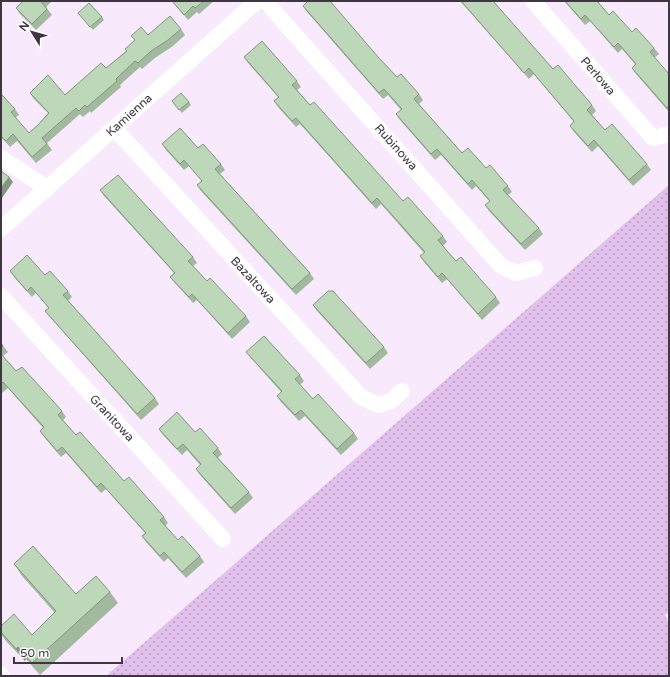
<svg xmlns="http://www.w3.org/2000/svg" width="670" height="677" font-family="'Varela Round',sans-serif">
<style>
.garden{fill:url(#garden-dots)}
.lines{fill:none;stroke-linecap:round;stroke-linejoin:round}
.minor{stroke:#fff;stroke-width:16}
.wall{fill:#a3b99f}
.shaded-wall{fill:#849682}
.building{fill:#bdd7b9;stroke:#849682}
.labels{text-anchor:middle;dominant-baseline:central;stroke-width:3;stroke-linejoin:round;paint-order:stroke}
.street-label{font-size:12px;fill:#403642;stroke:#fcfdfc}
</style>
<defs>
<pattern id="garden-dots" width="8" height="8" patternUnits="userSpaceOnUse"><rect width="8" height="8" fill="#e2c0ec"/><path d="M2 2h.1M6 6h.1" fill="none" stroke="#b99dc1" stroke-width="1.8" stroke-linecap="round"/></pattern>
</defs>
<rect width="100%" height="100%" fill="#f8e9fd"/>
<path class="garden" d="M 669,185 L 669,612 L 665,615 L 669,624 L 669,676 L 106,676 Z"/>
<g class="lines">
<g class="minor">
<path d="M 267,1 L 273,10 L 501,266 L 516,273 L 535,268"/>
<path d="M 533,1 L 653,138 L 669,134"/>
<path d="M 114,128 L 361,397 L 378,405 L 391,401 L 402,391"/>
<path d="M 1,158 L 39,183 L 45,190"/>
<path d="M 1,229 L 257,1"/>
<path d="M 1,296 L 223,539"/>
<path d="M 1,675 L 2,676"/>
</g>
</g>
<g class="wall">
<path d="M 23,1 L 52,1 L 46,7 L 52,15 L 36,30 L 20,14 L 16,8 Z"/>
<path d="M 172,1 L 214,1 L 199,14 L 197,12 L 188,20 Z"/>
<path d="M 460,1 L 493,1 L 553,69 L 592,105 L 596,111 L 592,115 L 605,130 L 647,164 L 651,170 L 633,186 L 598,146 L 592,152 L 574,132 L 570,126 L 574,122 L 534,74 L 529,79 Z"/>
<path d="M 564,1 L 597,1 L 609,15 L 654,48 L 659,54 L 654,58 L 669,74 L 669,112 L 636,74 L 632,68 L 635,64 L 622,49 L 618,53 L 590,21 L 585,25 Z"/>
<path d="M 303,6 L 379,58 L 397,77 L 419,94 L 423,100 L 419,104 L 462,153 L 486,168 L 508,186 L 512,192 L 508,195 L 539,228 L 543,234 L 525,250 L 489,211 L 485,205 L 490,202 L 476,186 L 472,190 L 441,155 L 435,160 L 400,120 L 396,114 L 401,110 L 388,95 L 383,99 L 307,12 Z"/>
<path d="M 78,13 L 102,17 L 104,20 L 93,30 Z"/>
<path d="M 181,29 L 185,35 L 173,46 L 155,58 L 142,69 L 140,67 L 120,85 L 121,87 L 91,113 L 90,111 L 83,117 L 80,114 L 47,143 L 52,150 L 36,163 L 17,141 L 10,147 L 1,137 L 1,95 L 15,109 L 19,115 L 15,118 L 29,133 L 38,125 L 48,113 L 34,99 L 30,93 L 65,95 L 106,68 L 126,51 L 135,40 L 131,36 L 148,35 Z"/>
<path d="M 244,57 L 297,81 L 301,87 L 297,90 L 310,105 L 403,201 L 443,236 L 447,242 L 443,246 L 456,261 L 496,297 L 500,303 L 482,320 L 447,279 L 442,283 L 424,262 L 420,256 L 424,253 L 381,204 L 376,209 L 300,124 L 296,127 L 278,107 L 274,101 L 278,97 L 248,63 Z"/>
<path d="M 172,101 L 189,102 L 191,105 L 182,113 Z"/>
<path d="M 162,144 L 198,148 L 221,164 L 225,170 L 220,174 L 310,273 L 314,279 L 296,295 L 201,191 L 197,185 L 202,181 L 189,166 L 184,170 L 166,150 Z"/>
<path d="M 100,190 L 193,257 L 197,263 L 193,266 L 207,281 L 246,316 L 250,322 L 232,339 L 197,300 L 193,303 L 175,283 L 170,277 L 174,273 L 104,196 Z"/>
<path d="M 10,271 L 45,275 L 68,291 L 72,297 L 68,301 L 155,398 L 159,404 L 141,420 L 50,317 L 45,311 L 49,308 L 36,293 L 32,297 L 14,277 Z"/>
<path d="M 313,305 L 384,347 L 388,353 L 370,369 L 317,311 Z"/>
<path d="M 1,343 L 8,352 L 3,356 L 16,371 L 62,411 L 66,417 L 63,420 L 76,435 L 124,481 L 164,517 L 168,523 L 165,526 L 178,540 L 200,556 L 204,562 L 186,578 L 168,558 L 164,562 L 146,542 L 142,536 L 145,533 L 106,489 L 101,493 L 66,453 L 61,457 L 44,437 L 40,431 L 43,428 L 8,388 L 2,393 L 1,391 Z"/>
<path d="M 246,352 L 300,375 L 304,381 L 300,385 L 313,399 L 354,433 L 358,439 L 341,455 L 305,416 L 299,421 L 281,402 L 277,396 L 281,392 L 251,358 Z"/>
<path d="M 159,429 L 195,432 L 218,448 L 222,454 L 218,458 L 249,492 L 253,498 L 235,514 L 200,475 L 196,469 L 200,465 L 187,450 L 182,455 L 163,435 Z"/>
<path d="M 14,564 L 76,594 L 110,592 L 118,603 L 40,675 L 26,659 L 25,661 L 6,641 L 1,634 L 1,626 L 32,635 L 55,613 L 22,576 Z"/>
</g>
<g class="shaded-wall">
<path d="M 9,177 L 13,182 L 2,198 L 1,197 L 1,188 Z"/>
<path d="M 18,647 L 26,659 L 25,661 L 16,649 Z"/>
</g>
<g class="building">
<path d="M 23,1 L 42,1 L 41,2 L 47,9 L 32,24 L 16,8 Z"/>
<path d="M 172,1 L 204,1 L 195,8 L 193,6 L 184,15 Z"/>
<path d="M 308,1 L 330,1 L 379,58 L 397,77 L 401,74 L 419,94 L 414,99 L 462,153 L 468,148 L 486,168 L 490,165 L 508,186 L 503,190 L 539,228 L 521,244 L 485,205 L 490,201 L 472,180 L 468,184 L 437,149 L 431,154 L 396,114 L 402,109 L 384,89 L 379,93 L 303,6 Z"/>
<path d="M 461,1 L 493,1 L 553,69 L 558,65 L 592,105 L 587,110 L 605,130 L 612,124 L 647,164 L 629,180 L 594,140 L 588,146 L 570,126 L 574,121 L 529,68 L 524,73 Z"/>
<path d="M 565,1 L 597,1 L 609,15 L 613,11 L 632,32 L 636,28 L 654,48 L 650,52 L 669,74 L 669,105 L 667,108 L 632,68 L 636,64 L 618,43 L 614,47 L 585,15 L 581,19 Z"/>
<path d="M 89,3 L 102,17 L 90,27 L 78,13 Z"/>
<path d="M 170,16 L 181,29 L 168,40 L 151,51 L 138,63 L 135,61 L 116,79 L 117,81 L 87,107 L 85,105 L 79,111 L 76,108 L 42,138 L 47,144 L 32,157 L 13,134 L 6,141 L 1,136 L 1,95 L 2,95 L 15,109 L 11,112 L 29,133 L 38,125 L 49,113 L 30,93 L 48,75 L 65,95 L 101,63 L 106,68 L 127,51 L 125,49 L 135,40 L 131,36 L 141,27 L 148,35 Z"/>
<path d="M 262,41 L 297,81 L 292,85 L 310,105 L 314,102 L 403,201 L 408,197 L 443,236 L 438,240 L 447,251 L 456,261 L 461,257 L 496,297 L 478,314 L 442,273 L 438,277 L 420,256 L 425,252 L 377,198 L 372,203 L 296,118 L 292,121 L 274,101 L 279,97 L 244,57 Z"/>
<path d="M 181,93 L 189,102 L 179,110 L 172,101 Z"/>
<path d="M 180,128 L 198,148 L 203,144 L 221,164 L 215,169 L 310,273 L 292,289 L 197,185 L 202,181 L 184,160 L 180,164 L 162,144 Z"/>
<path d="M 1,171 L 9,177 L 1,188 Z"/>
<path d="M 118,175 L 193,257 L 188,261 L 207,281 L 210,278 L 246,316 L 228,333 L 192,294 L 189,297 L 170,277 L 175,273 L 100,190 Z"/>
<path d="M 27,255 L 45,275 L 50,271 L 68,291 L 63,295 L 155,398 L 137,414 L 45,311 L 49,308 L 31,287 L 27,291 L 10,271 Z"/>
<path d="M 328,291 L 333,291 L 384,347 L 366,363 L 313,305 Z"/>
<path d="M 264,336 L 300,375 L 295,379 L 313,399 L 318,394 L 354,433 L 337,449 L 301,410 L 295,415 L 277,396 L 282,391 L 246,352 Z"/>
<path d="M 1,343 L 3,346 L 1,348 Z"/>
<path d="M 1,354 L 16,371 L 22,367 L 62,411 L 58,415 L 76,435 L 80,432 L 124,481 L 129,477 L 164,517 L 160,520 L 178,540 L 182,536 L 200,556 L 182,572 L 164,552 L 160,556 L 142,536 L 146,533 L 101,483 L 97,487 L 62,447 L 57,451 L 40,431 L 44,427 L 3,382 L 1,384 Z"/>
<path d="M 177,412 L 195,432 L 200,428 L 218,448 L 213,453 L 249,492 L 231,508 L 196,469 L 201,464 L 183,444 L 177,449 L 159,429 Z"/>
<path d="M 33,546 L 76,594 L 96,576 L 110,592 L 32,663 L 18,647 L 16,649 L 1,632 L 1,626 L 14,614 L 32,635 L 56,611 L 14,564 Z"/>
</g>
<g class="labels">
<g class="street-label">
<text transform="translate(598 76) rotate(49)">Perłowa</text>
<text transform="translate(129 115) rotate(-42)">Kamienna</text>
<text transform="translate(396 147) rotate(48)">Rubinowa</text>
<text transform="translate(253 280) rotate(47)">Bazaltowa</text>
<text transform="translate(112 418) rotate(47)">Granitowa</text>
</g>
</g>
<rect width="670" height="677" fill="none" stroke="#403642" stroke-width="4"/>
<g transform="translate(32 32) rotate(307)" stroke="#fcfdfc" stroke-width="3" paint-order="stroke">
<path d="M0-3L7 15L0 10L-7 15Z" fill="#403642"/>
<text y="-6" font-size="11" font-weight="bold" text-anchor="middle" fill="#403642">N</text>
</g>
<path d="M14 657v6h108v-6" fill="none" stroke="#403642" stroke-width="2"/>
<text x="20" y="657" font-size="12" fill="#403642" stroke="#fcfdfc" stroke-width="3" paint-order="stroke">50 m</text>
</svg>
